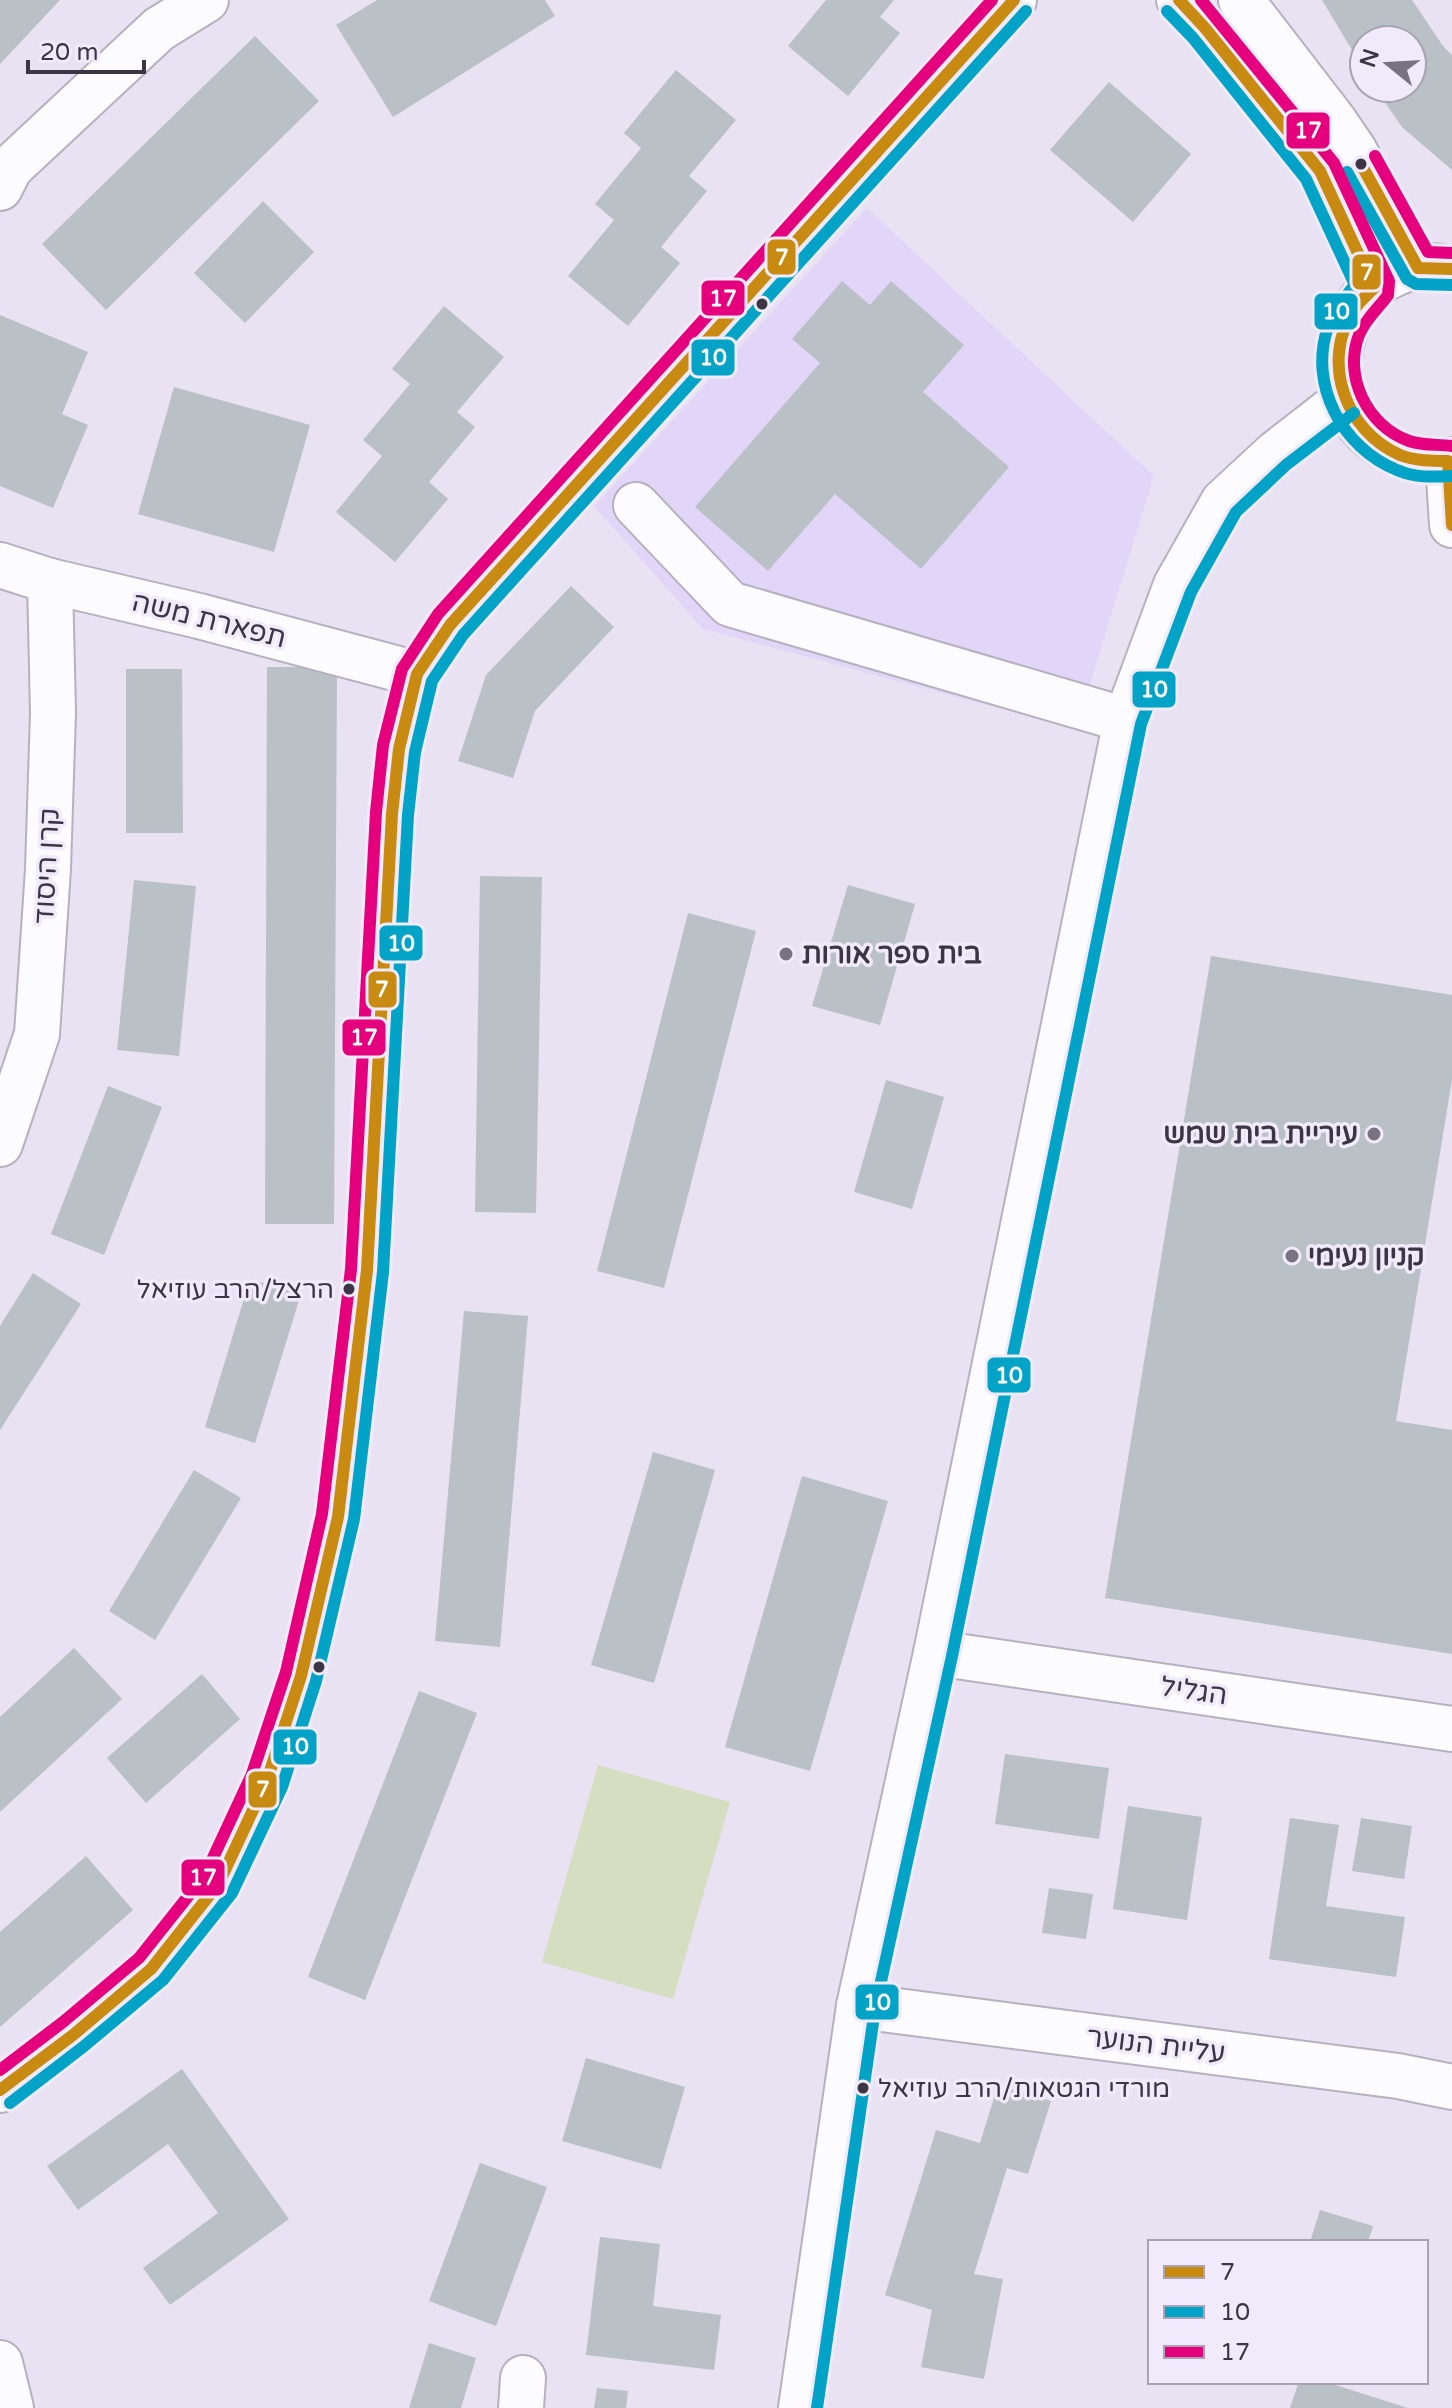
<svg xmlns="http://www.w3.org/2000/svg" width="1452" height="2408" font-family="'Varela Round','Noto Sans Hebrew',sans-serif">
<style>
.built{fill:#e2d6f8}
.green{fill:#d5dec1}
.building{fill:#b9c0c6}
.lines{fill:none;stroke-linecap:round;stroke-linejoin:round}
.minor-casing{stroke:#b6b0bf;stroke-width:48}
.minor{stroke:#fcfbfd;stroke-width:44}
.bus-1-casing{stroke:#f0eafb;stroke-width:18}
.bus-2-casing{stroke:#f0eafb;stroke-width:18}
.bus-3-casing{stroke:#f0eafb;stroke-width:18}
.bus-1{stroke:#c88a11;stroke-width:12}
.bus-2{stroke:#03a3c7;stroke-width:12}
.bus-3{stroke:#e5007d;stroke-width:12}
.bus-dot{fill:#3b3545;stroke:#f0eafb;stroke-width:3}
.poi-dot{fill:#787282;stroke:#f0eafb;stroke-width:3}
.labels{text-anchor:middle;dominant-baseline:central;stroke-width:7;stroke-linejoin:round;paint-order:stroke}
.bus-label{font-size:26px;fill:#3b3545;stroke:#f0eafb;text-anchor:end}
.street-label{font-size:28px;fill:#3b3545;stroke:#f0eafb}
.poi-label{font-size:28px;font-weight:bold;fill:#3b3545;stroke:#f0eafb;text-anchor:start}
.line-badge{stroke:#f0eafb;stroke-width:3}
.badge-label{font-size:22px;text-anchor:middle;font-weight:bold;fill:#fff}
</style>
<rect width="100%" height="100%" fill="#e8e2f3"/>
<path class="built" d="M 867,208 L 1154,476 L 1076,729 L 703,629 L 594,506 Z"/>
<path class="green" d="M 598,1765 L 730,1802 L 673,1999 L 542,1962 Z"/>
<g class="building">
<path d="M 0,0 L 60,0 L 0,64 Z"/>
<path d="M 377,0 L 545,0 L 555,16 L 393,117 L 336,25 Z"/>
<path d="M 826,0 L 894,0 L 880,17 L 900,33 L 848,96 L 788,46 Z"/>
<path d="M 1322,0 L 1412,0 L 1443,46 L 1452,55 L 1452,170 L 1402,127 L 1375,88 L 1412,88 L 1412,40 L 1364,40 L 1364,70 Z"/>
<path d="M 255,36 L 319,101 L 106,310 L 42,244 Z"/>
<path d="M 676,70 L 736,120 L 689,176 L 707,191 L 661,247 L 680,263 L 628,326 L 568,276 L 614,220 L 595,204 L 641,148 L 624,133 Z"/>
<path d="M 1109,82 L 1191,154 L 1133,222 L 1050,150 Z"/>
<path d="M 263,201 L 314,252 L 245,323 L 194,273 Z"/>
<path d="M 842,281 L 870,305 L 891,281 L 964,345 L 923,392 L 1009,467 L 921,569 L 835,494 L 768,571 L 695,507 L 820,363 L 792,339 Z"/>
<path d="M 444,306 L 504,357 L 457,412 L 475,427 L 429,482 L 448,499 L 395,562 L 336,512 L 382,456 L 363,440 L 410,384 L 392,369 Z"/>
<path d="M 0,315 L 88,352 L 62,414 L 88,425 L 53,508 L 0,486 Z"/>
<path d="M 174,387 L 310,425 L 274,552 L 138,514 Z"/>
<path d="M 571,586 L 614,627 L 535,711 L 513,778 L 458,761 L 486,675 Z"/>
<path d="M 267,667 L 337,667 L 334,1224 L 265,1224 Z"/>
<path d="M 126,669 L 182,669 L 183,833 L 126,833 Z"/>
<path d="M 480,876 L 542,877 L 536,1213 L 475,1212 Z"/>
<path d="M 134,880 L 196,886 L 179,1056 L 117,1050 Z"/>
<path d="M 848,885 L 915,904 L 880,1025 L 812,1006 Z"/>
<path d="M 688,913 L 756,931 L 664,1288 L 597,1271 Z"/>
<path d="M 1211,956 L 1452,995 L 1452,1080 L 1396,1421 L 1452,1430 L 1452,1654 L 1105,1598 Z"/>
<path d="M 886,1080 L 944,1097 L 912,1209 L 854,1192 Z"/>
<path d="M 108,1086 L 162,1107 L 104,1255 L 51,1234 Z"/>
<path d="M 33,1273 L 81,1304 L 0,1430 L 0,1326 Z"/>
<path d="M 250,1279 L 301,1294 L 255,1443 L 205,1427 Z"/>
<path d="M 464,1311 L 528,1316 L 500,1647 L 435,1641 Z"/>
<path d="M 653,1452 L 715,1470 L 654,1683 L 591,1665 Z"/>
<path d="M 194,1470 L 241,1498 L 155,1640 L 109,1611 Z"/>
<path d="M 802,1476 L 888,1501 L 810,1771 L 725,1747 Z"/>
<path d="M 74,1648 L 122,1699 L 0,1812 L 0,1717 Z"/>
<path d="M 202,1674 L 240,1719 L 146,1803 L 107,1758 Z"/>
<path d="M 419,1691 L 477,1713 L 365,2000 L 308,1977 Z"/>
<path d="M 1005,1754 L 1109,1768 L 1099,1839 L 995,1824 Z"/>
<path d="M 1128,1806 L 1202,1817 L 1187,1920 L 1113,1909 Z"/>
<path d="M 1290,1818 L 1339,1825 L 1326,1906 L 1405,1917 L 1396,1977 L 1269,1959 Z"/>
<path d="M 1361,1818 L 1412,1826 L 1404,1879 L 1352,1871 Z"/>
<path d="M 86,1856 L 133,1910 L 0,2027 L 0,1932 Z"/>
<path d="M 1049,1888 L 1093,1894 L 1086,1939 L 1042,1933 Z"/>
<path d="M 586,2058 L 685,2087 L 661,2169 L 562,2141 Z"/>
<path d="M 182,2069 L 289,2219 L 170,2305 L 143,2268 L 218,2213 L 168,2144 L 78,2210 L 47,2166 Z"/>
<path d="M 998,2085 L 1051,2101 L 1028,2174 L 1007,2168 L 974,2274 L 1003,2279 L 984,2379 L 921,2367 L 932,2310 L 885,2295 L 936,2130 L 980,2143 Z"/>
<path d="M 480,2163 L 547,2187 L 496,2326 L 429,2301 Z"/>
<path d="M 1320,2210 L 1373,2226 L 1368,2242 L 1310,2242 Z"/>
<path d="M 600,2237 L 660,2244 L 653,2306 L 721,2315 L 714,2370 L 586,2355 Z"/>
<path d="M 429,2343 L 476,2358 L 461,2408 L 409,2408 Z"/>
<path d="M 1293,2382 L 1326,2382 L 1408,2408 L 1290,2408 L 1298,2384 Z"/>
<path d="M 597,2388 L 628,2391 L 626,2408 L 594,2408 Z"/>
</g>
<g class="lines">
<g class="minor-casing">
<g id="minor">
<path d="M 1179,0 L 1205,28 L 1320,171 L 1374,288"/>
<path d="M 1241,0 L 1335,122 L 1354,150 L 1418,268"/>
<path d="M 0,188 L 10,168 L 159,29 L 206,0"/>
<path d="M 1452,269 C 1349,244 1293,393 1387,448 C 1406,459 1430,464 1452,460"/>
<path d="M 1448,461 L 1452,525"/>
<path d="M 636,505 L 730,604 L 1126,720"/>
<path d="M 0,565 L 50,581 L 199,616 L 417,674"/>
<path d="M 0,1144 L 37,1034 L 48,869 L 53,713 L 50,581"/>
<path d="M 936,1653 L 1452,1729"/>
<path d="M 859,2006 L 1398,2076 L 1452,2087"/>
<path d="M 0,2090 L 73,2035 L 151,1969 L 219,1883 L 267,1780 L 301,1676 L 338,1517 L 367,1270 L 392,814 L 399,749 L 417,674 L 450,625 L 1014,0"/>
<path d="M 0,2363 L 11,2408"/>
<path d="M 521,2408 L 523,2378"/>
<path d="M 801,2408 L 859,2006 L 936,1653 L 1126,720 L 1176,585 L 1223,502 L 1276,453 L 1344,400"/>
</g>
</g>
<use href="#minor" class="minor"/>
<g class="bus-1-casing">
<g id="bus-1">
<path d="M 1179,0 L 1205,28 L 1320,171 L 1374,288 C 1367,295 1359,302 1353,311 C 1321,362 1345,431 1400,455 C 1415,461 1432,461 1448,461 L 1452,525"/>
<path d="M 1361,164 L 1418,268 L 1452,269"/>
<path d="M 0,2090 L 73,2035 L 151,1969 L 219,1883 L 267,1780 L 301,1676 L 338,1517 L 367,1270 L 392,814 L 399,749 L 417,674 L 450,625 L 1014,0"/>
</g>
</g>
<g class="bus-2-casing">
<g id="bus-2">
<path d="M 1167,11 L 1193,38 L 1306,179 L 1355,285 C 1344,298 1334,311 1328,327 C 1308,384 1342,448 1397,470 C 1415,478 1433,477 1452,476"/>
<path d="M 1347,172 L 1407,279 L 1416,284 L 1452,285"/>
<path d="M 10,2103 L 83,2047 L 163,1980 L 232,1893 L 282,1787 L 316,1681 L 354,1519 L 383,1272 L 408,815 L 415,752 L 432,681 L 463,635 L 1026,11"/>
<path d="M 817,2408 L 875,2009 L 952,1656 L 1141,724 L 1191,592 L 1236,512 L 1286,465 L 1354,413"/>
</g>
</g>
<g class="bus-3-casing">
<g id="bus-3">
<path d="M 1201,0 L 1334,163 L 1389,281 L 1388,295 C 1378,309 1366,318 1359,335 C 1343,376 1367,426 1409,441 C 1423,446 1438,444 1452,446"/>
<path d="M 1375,156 L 1428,252 L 1452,253"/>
<path d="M 0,2070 L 63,2022 L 139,1958 L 205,1875 L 252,1774 L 286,1672 L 322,1514 L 351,1269 L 376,812 L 383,745 L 402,669 L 438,614 L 992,0"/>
</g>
</g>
<use href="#bus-1" class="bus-1"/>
<use href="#bus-2" class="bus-2"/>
<use href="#bus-3" class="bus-3"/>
</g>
<g class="bus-dot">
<circle cx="1361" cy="164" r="7"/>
<circle cx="762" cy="304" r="7"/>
<circle cx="349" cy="1289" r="7"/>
<circle cx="319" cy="1667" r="7"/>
<circle cx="863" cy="2088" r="7"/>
</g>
<g class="poi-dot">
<circle cx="786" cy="954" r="8"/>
<circle cx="1374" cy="1134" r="8"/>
<circle cx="1292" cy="1256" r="8"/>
</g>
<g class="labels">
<g class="bus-label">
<text x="334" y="1289">הרצל/הרב עוזיאל</text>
<text x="878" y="2088" text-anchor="start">מורדי הגטאות/הרב עוזיאל</text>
</g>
<g class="street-label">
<text transform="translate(209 620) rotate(14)">תפארת משה</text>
<text transform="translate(47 866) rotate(-87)">קרן היסוד</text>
<text transform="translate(1194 1691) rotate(8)">הגליל</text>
<text transform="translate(1156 2045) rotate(7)">עליית הנוער</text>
</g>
<g class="poi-label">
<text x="802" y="954">בית ספר אורות</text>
<text x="1358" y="1134" text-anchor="end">עיריית בית שמש</text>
<text x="1308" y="1256">קניון נעימי</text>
</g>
</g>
<g class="line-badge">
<rect x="1285" y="111" width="46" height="39" rx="8" fill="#e5007d"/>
<rect x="766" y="238" width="31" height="38" rx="8" fill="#c88a11"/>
<rect x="1351" y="253" width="31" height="38" rx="8" fill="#c88a11"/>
<rect x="700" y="279" width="46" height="38" rx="8" fill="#e5007d"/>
<rect x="1313" y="292" width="46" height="39" rx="8" fill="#03a3c7"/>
<rect x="690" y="338" width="46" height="39" rx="8" fill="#03a3c7"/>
<rect x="1131" y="670" width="46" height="39" rx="8" fill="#03a3c7"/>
<rect x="378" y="924" width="46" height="38" rx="8" fill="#03a3c7"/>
<rect x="367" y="970" width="31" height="39" rx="8" fill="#c88a11"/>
<rect x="341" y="1018" width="46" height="39" rx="8" fill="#e5007d"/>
<rect x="986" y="1356" width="46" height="38" rx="8" fill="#03a3c7"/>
<rect x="272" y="1728" width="46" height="38" rx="8" fill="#03a3c7"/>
<rect x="247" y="1770" width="31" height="39" rx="8" fill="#c88a11"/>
<rect x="180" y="1858" width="46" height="39" rx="8" fill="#e5007d"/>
<rect x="854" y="1983" width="46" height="38" rx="8" fill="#03a3c7"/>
</g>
<g class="badge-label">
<text x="1308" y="138">17</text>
<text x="782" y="265">7</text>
<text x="1367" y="280">7</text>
<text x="723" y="306">17</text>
<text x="1336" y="319">10</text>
<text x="713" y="365">10</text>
<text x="1154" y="697">10</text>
<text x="401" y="951">10</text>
<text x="382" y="997">7</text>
<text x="364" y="1045">17</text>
<text x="1009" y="1383">10</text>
<text x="295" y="1754">10</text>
<text x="263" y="1797">7</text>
<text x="203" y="1885">17</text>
<text x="877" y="2010">10</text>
</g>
<rect x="1148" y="2240" width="280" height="144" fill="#f0eafb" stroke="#a8a2b2" stroke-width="2"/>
<rect x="1164" y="2266" width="40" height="12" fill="#c88a11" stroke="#a8a2b2" stroke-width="2"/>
<text x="1220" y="2280" font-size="24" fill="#3b3545">7</text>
<rect x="1164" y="2306" width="40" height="12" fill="#03a3c7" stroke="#a8a2b2" stroke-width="2"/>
<text x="1220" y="2320" font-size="24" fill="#3b3545">10</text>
<rect x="1164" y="2346" width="40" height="12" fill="#e5007d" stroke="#a8a2b2" stroke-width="2"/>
<text x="1220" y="2360" font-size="24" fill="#3b3545">17</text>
<g transform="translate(1388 64) rotate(288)"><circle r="38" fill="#f0eafb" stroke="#a8a2b2" stroke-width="2"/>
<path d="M0-6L14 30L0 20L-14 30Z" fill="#787282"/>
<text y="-12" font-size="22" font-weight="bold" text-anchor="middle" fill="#3b3545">N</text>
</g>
<path d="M28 60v12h116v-12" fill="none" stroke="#3b3545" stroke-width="4"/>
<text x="40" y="60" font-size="24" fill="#3b3545" stroke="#f0eafb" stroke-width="6" paint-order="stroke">20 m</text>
</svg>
